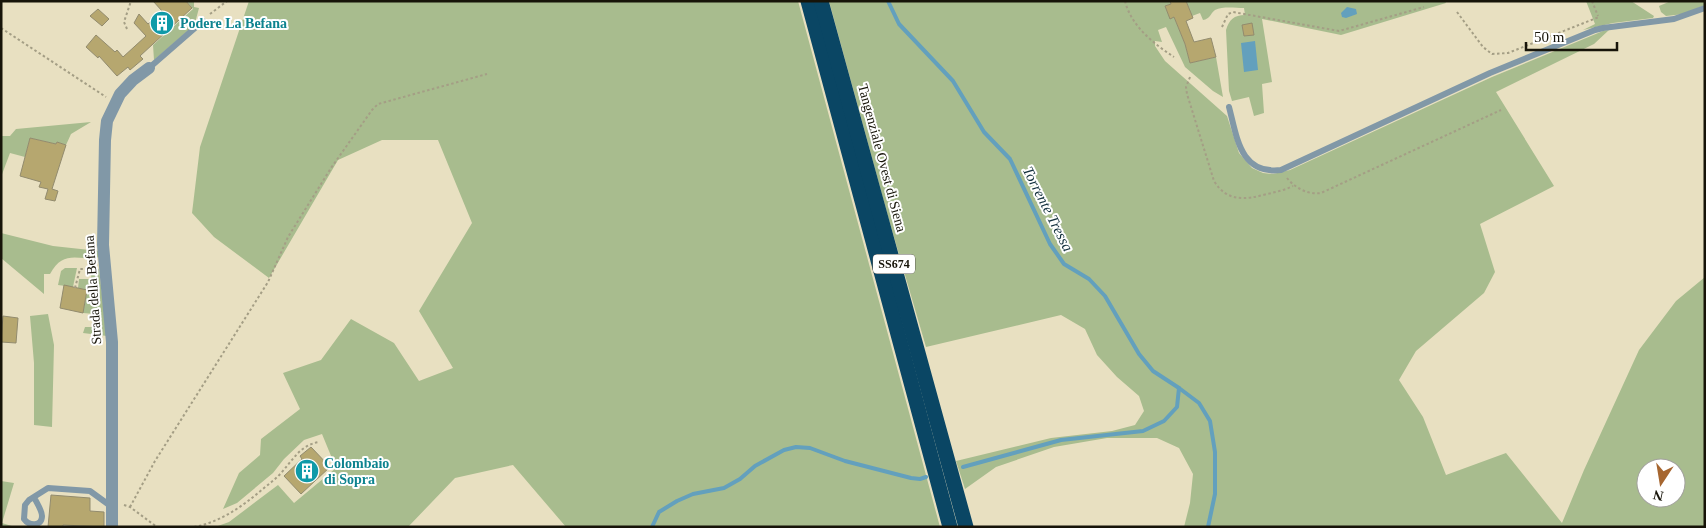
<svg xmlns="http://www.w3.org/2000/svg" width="1706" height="528" font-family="Georgia,serif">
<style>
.green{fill:#a8bc8e;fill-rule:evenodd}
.water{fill:#63a0bd}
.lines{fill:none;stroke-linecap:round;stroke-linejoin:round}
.stream{stroke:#63a0bd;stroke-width:4}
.building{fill:#b6a76f;stroke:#928b6e}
.path{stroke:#a49e85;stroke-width:2;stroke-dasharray:2.5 2.5;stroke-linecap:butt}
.lane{stroke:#8198a7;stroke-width:6}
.street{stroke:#8198a7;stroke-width:12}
.highway{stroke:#0a4664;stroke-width:15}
.labels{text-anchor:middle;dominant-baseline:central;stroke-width:4;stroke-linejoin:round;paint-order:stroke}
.shield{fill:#fff;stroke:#5d5a53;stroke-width:1}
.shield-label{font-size:12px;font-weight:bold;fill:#171409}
.culture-label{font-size:14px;font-weight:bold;fill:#0d838f;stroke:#fff;text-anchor:start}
.street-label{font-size:14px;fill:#171409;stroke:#fff}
.water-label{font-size:15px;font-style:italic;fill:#12303d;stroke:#fff}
</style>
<rect width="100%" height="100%" fill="#e8e0c1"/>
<g class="green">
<path d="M 187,1 L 194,1 L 194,7 L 199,8 L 195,23 L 190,29 L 154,60 L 153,45 L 193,9 Z"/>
<path d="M 249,1 L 798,1 L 940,527 L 566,527 L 513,465 L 455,478 L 408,527 L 215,527 L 229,522 L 278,485 L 294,503 L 336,468 L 322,434 L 304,440 L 284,459 L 273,473 L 237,503 L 223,509 L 239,473 L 260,455 L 261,439 L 300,409 L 283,373 L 321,360 L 351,319 L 394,343 L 419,381 L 453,368 L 419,311 L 472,223 L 438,140 L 382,140 L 338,160 L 269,278 L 214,237 L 192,213 L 200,147 Z"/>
<path d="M 829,1 L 1170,1 L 1171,4 L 1165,6 L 1170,18 L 1174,17 L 1185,44 L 1190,63 L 1216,57 L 1223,97 L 1213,91 L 1185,67 L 1166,27 L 1158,30 L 1162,42 L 1155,41 L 1155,46 L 1165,61 L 1227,116 L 1239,153 L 1252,168 L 1263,173 L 1273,174 L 1290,170 L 1492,77 L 1603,31 L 1609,30 L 1594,44 L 1496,92 L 1554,186 L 1480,224 L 1495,272 L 1484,293 L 1416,351 L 1399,380 L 1423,417 L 1446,475 L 1506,453 L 1562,523 L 1584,470 L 1639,350 L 1676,301 L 1705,277 L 1705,527 L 1184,527 L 1190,503 L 1193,474 L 1179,448 L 1157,438 L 1107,438 L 1054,447 L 996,467 L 965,489 L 956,461 L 1051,438 L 1112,431 L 1135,425 L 1144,411 L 1139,396 L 1117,377 L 1097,355 L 1085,329 L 1061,315 L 926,347 L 889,220 ZM 1646,468 L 1676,468 L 1676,498 L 1646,498 Z"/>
<path d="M 1186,1 L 1445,1 L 1446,3 L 1341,35 L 1262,19 L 1272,82 L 1262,84 L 1264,113 L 1254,116 L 1249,97 L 1232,101 L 1229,91 L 1226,30 C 1229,20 1234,15 1245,15 L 1244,8 C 1235,8 1223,6 1215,10 C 1210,14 1210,19 1203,20 L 1200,13 L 1192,16 Z"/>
<path d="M 1586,1 L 1631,1 L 1654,16 L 1653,18 L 1613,23 L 1583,30 L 1595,24 Z"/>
<path d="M 1671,1 L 1705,1 L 1705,5 L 1684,14 L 1666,16 L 1661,12 L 1659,6 Z"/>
<path d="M 91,122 L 71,134 L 66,145 L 57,142 L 56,144 L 30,138 L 25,157 L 10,153 L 1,177 L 1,136 L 10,136 L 16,129 Z"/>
<path d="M 1,233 L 53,246 L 99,251 L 98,257 L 96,259 C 74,258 62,252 50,274 L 44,274 L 44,294 L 1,258 Z"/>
<path d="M 92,267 L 99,269 L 107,336 L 83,333 L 85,327 L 94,327 L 95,314 L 83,313 L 87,291 L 78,288 L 79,279 L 91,279 Z"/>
<path d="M 65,268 L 77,268 L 73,287 L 58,285 L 61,271 Z"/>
<path d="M 48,314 L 54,345 L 52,427 L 34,425 L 34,363 L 30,316 Z"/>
<path d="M 1,481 L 14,483 L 2,523 L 15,527 L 1,527 Z"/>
</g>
<g class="water">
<path d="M 1347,7 L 1356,9 L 1357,14 L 1346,18 L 1342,17 L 1341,13 Z"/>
<path d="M 1255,41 L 1258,70 L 1244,72 L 1241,43 Z"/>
</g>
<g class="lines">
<g class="stream">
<path d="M 888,1 L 899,24 L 953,81 L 984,132 L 1010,159 L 1050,244 L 1064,264 L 1089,279 L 1105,296 L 1139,354 L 1153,371 L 1179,388 L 1199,403 L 1210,421 L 1215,452 L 1215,494 L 1208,527"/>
<path d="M 963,467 L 1061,440 L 1143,431 L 1164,421 L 1177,407 L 1179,388"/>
<path d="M 652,527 L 659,512 L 677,501 L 693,494 L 724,488 L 740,479 L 755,466 L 784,450 L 796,447 L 810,448 L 845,461 L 911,478 L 920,479 L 926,477"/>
</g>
</g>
<g class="building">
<path d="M 153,1 L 186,1 L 192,8 L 140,56 L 143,59 L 130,70 L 128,67 L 117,76 L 99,56 L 98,58 L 86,47 L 96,35 L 115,52 L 117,50 L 123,57 L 146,36 L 134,23 L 139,14 L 148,24 L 162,11 Z"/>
<path d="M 1170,1 L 1186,1 L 1193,18 L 1186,21 L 1194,42 L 1211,38 L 1216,57 L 1190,63 L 1185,44 L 1174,17 L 1170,19 L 1165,6 L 1171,4 Z"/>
<path d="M 98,9 L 109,19 L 102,26 L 90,16 Z"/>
<path d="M 1252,23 L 1254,35 L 1244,36 L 1242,25 Z"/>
<path d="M 30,138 L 56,144 L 57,142 L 66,145 L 52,189 L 58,191 L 55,201 L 45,199 L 48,189 L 39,187 L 41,182 L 20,176 Z"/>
<path d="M 64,285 L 87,290 L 83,313 L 60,308 Z"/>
<path d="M 3,316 L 18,318 L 16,343 L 1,342 Z"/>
<path d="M 311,447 L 330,467 L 301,494 L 284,476 L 302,459 L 300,456 Z"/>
<path d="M 51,495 L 90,498 L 90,511 L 104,512 L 104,527 L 63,525 L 63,527 L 48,527 Z"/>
</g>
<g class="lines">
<g class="path">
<path d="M 1125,1 C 1131,26 1154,44 1174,57"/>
<path d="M 1592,1 L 1598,16"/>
<path d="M 1457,12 L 1483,47 L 1492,54 L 1508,53 L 1599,17"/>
<path d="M 210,14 L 227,1"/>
<path d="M 1222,27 L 1228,14 L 1233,12 L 1339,31 L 1424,7"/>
<path d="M 1,28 L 106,97"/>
<path d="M 127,29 L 124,22 L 131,1"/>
<path d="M 1190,77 L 1186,87 L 1187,94 L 1214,181 C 1227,202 1245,200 1267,194 C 1276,192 1285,190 1293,186"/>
<path d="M 1287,178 C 1295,188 1308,195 1321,193 L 1501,110"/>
<path d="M 75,288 L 80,269 L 93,269"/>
<path d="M 124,505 L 130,507 L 157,527"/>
<path d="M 130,507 L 155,461 L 268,282 L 288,237 L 331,168 L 372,110 L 378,104 L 487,74"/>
<path d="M 194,527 C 221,522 243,506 264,488 C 270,483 276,479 281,473 C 293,460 300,445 319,442"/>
</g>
<g class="lane">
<path d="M 149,68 L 203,21"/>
<path d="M 1229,107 C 1237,137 1240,175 1281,170 L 1490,73 L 1595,30 L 1603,28 L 1674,19 L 1705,8"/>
<path d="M 34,497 C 36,502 42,510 42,516 C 42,527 29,526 24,519 L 25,505 L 29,500 L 48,488 L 90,491 L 112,507"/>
</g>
<path class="street" d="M 112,527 L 112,342 L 103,245 L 105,140 L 107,121 L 120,94 L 133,80 L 149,68"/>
<g class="highway">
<path d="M 808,1 L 950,527"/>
<path d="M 821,1 L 966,527"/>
</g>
</g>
<defs>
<g id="building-disc" transform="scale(1.25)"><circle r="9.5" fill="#0f9aa8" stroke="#fff"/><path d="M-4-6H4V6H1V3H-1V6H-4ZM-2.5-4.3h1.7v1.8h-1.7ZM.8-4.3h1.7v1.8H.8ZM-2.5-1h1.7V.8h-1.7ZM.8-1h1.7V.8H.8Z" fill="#fff"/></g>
</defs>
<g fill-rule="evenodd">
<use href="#building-disc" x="162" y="23"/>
<use href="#building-disc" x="307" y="471"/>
</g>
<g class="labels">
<rect class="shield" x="873" y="254.5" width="42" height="19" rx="4"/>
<g class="shield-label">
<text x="894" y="264">SS674</text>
</g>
<g class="culture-label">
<text x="180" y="23">Podere La Befana</text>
<text x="324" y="463">Colombaio<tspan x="324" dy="16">di Sopra</tspan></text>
</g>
<g class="street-label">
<text transform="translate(882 158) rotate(75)">Tangenziale Ovest di Siena</text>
<text transform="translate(93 290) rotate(-94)">Strada della Befana</text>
</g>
<g class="water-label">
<text transform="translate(1048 209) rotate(63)">Torrente Tressa</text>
</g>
</g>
<rect width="1706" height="528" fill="none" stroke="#171409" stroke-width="5"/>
<g transform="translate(1661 483) rotate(192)"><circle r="24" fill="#ffffff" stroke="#a2a19d"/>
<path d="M0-4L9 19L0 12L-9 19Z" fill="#a66630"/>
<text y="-8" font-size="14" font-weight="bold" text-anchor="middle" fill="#171409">N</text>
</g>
<path d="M1526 42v8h91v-8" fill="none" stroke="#171409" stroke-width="2.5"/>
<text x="1534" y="42" font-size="15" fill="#171409" stroke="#ffffff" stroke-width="4" paint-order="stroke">50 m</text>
</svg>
